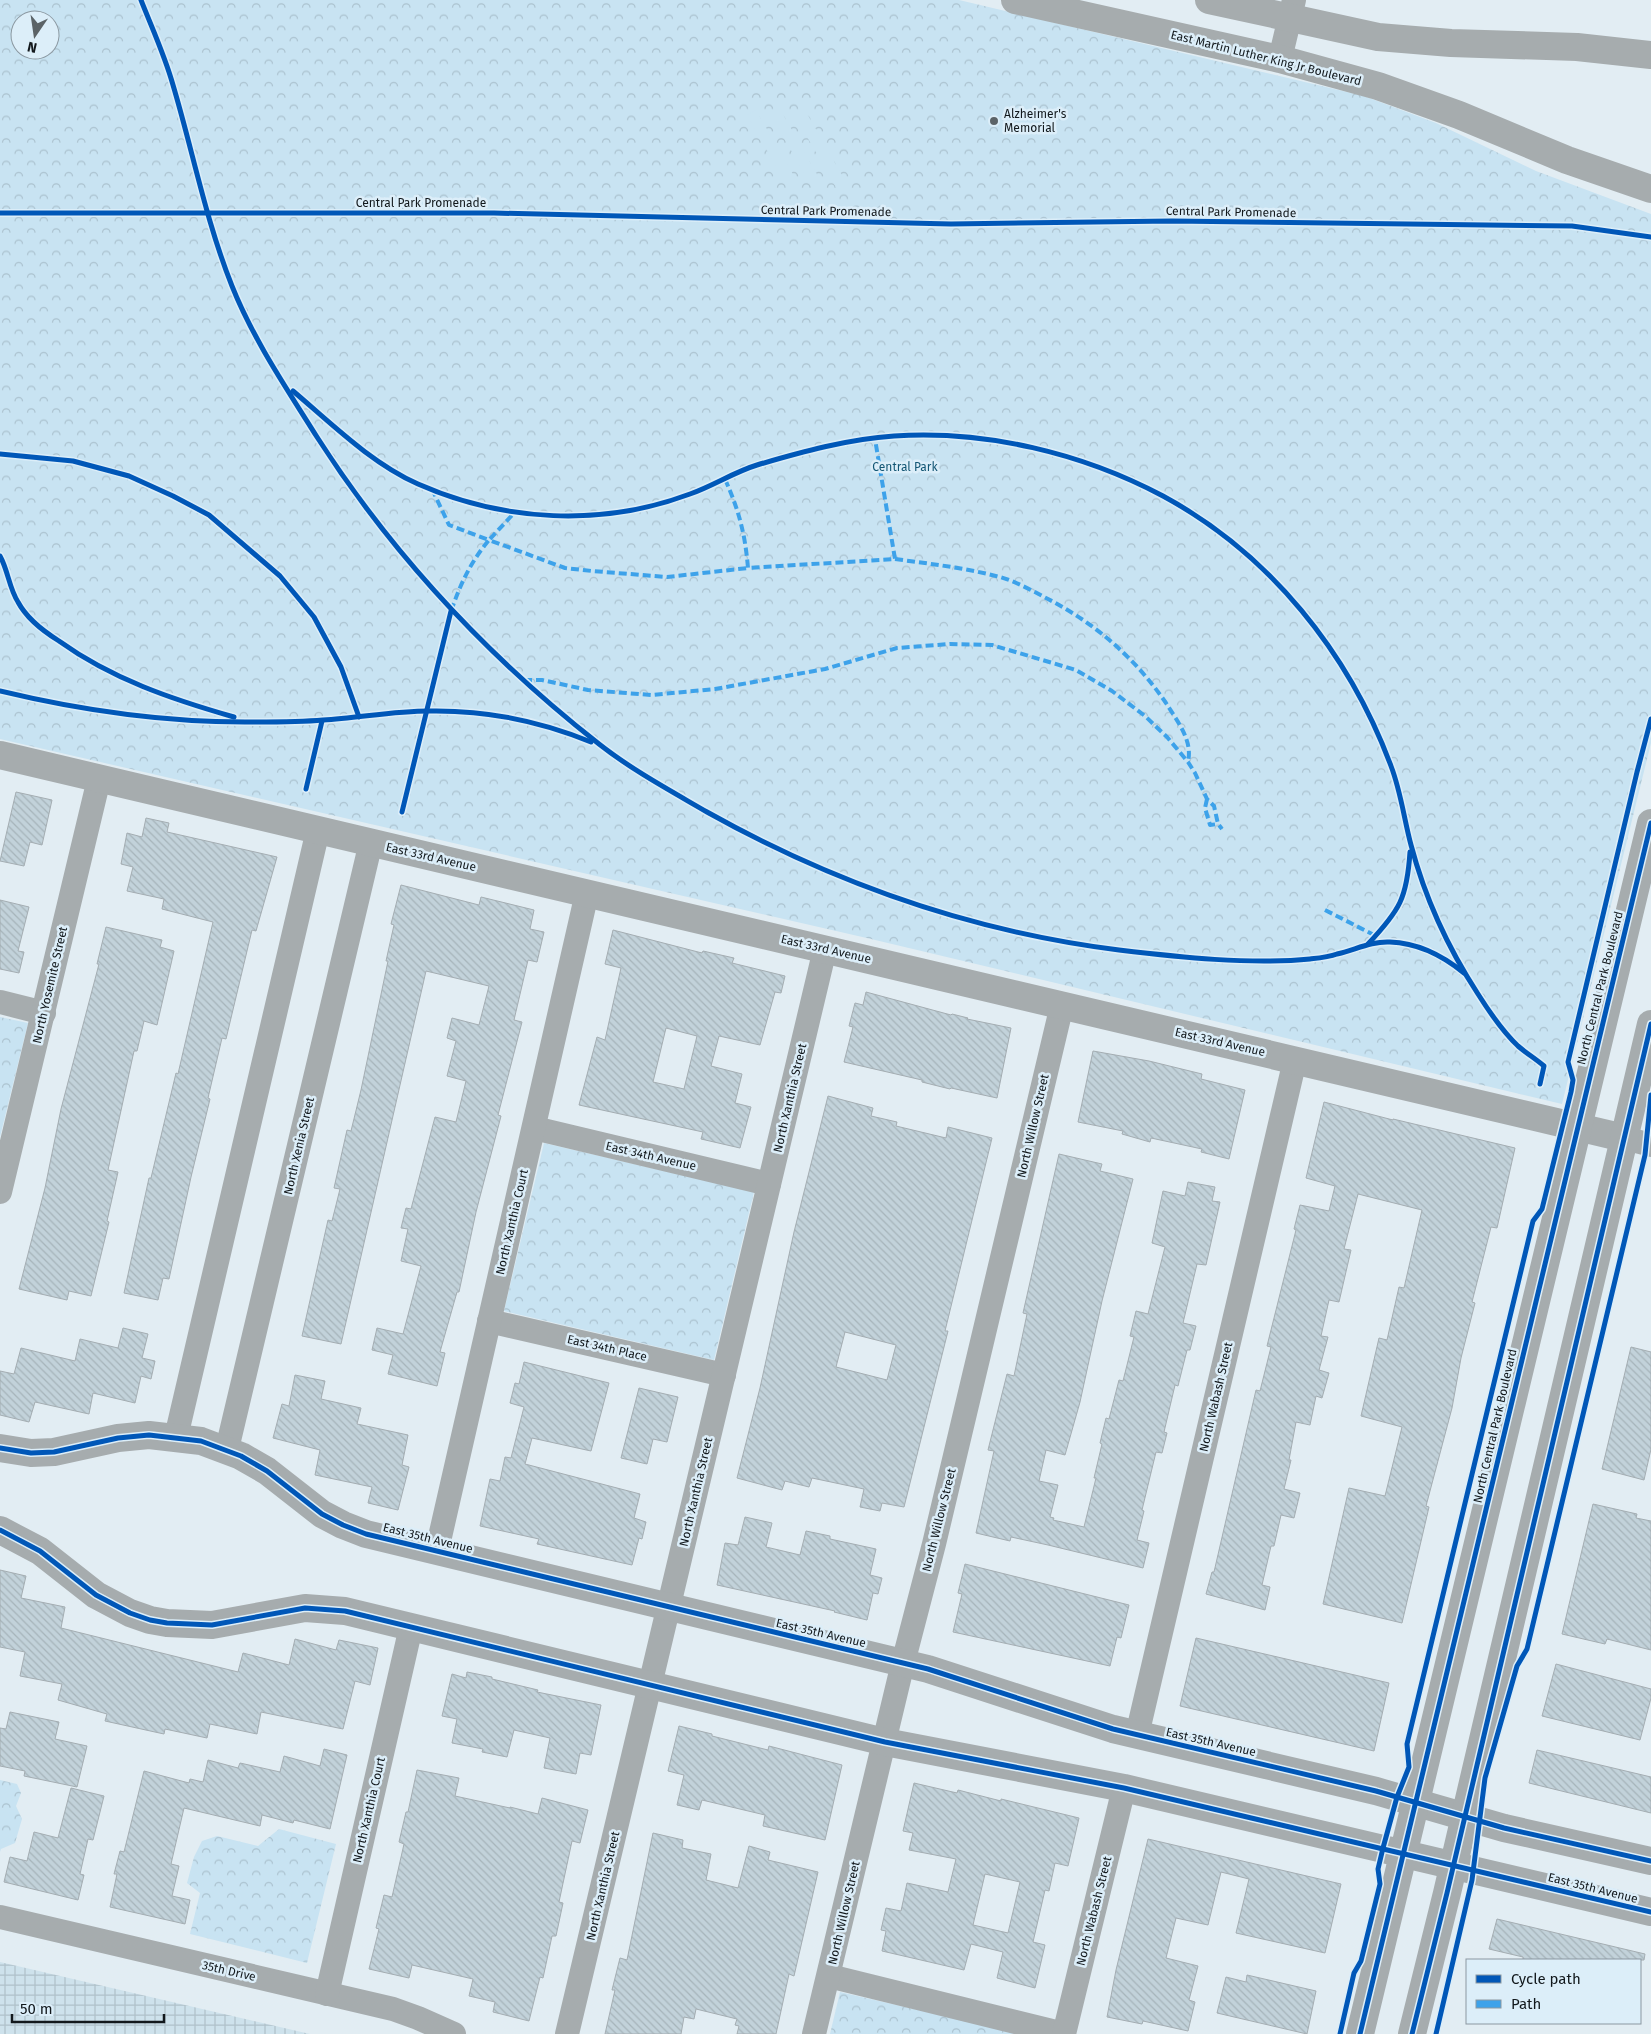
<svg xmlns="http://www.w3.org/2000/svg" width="1651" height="2034" font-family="'Fira Sans',sans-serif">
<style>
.industrial{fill:url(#industrial-grid)}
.park{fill:url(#park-crowns);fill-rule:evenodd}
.pitch{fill:#c8e3f2}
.building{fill:url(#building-back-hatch);stroke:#a4adb2;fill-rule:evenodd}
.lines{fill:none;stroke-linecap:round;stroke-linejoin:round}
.street{stroke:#a6acae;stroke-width:24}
.secondary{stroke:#a6acae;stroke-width:28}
.quiet{stroke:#3da2ea;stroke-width:4;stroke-dasharray:8 4;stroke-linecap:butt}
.cycleway-casing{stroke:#dceef9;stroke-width:8}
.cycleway{stroke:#0057b8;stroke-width:5}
.poi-dot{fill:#5b6367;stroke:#dceef9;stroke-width:2}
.labels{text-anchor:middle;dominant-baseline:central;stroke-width:5;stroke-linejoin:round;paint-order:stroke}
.street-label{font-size:12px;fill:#12181c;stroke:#dceef9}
.poi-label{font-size:12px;fill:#12181c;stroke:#dceef9;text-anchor:start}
.park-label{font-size:12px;fill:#135674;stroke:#dceef9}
</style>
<defs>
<pattern id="industrial-grid" width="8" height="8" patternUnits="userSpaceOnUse" patternTransform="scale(1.25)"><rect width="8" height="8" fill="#cee2ec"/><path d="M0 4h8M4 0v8" fill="none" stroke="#b0c1ca"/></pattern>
<pattern id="park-crowns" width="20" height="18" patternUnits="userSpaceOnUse" patternTransform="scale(1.25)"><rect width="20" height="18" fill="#c8e3f2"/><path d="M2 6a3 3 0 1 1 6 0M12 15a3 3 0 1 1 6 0" fill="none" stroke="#abc2cf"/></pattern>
<pattern id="building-back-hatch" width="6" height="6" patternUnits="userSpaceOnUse" patternTransform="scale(1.25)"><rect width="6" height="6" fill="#c2d2da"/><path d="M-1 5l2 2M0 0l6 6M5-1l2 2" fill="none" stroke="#a6b4ba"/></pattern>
</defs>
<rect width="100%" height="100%" fill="#e2edf3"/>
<path class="industrial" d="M 0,1962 L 310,2034 L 0,2034 Z"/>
<g class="park">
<path d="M 0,0 L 959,0 L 1364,96 L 1436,123 L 1536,171 L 1651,214 L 1651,743 L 1562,1104 L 871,939 L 0,739 ZM 20,20 L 50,20 L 50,50 L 20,50 Z"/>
<path d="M 0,1017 L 28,1023 L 0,1137 Z"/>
<path d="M 544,1143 L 754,1192 L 714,1360 L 504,1311 Z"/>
<path d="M 0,1780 L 17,1784 L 21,1793 L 16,1806 L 22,1819 L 15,1843 L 1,1849 L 0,1852 Z"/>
<path d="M 279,1829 L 336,1844 L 307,1963 L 190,1934 L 200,1893 L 187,1883 L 194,1857 L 202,1841 L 217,1836 L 258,1846 Z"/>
<path d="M 840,1992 L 1022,2034 L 830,2034 Z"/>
</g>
<g class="pitch">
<path d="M 780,109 L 822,183 L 813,189 L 771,115 Z"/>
<path d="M 756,110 L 798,183 L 789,189 L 747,115 Z"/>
<path d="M 805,110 L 847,184 L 837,189 L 795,116 Z"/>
</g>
<g class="building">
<path d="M 16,792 L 52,800 L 42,845 L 30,842 L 24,866 L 0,861 Z"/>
<path d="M 146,818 L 169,823 L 167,832 L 277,857 L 256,931 L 252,930 L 226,1039 L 222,1038 L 208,1098 L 210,1099 L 191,1177 L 169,1279 L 163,1278 L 158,1300 L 124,1293 L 149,1178 L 151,1178 L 176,1073 L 178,1074 L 213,922 L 162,909 L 164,899 L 127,891 L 133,867 L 121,864 L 127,833 L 142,837 Z"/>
<path d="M 401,885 L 479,905 L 481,897 L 534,910 L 530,929 L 544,932 L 537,962 L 528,960 L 514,1020 L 522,1022 L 498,1115 L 501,1116 L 476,1212 L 459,1292 L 457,1292 L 440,1352 L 445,1353 L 437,1386 L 388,1374 L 393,1355 L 372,1350 L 377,1328 L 403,1334 L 421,1266 L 401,1261 L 408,1229 L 401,1228 L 406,1208 L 411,1209 L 435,1117 L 456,1122 L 466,1081 L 447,1076 L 456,1041 L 447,1038 L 452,1018 L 479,1025 L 489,986 L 426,971 L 341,1344 L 302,1336 L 328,1220 L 332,1221 L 340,1189 L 334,1188 L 347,1130 L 351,1131 L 361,1090 L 388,961 L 386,961 L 394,925 L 391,924 Z"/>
<path d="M 0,900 L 29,907 L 18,951 L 24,952 L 19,973 L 0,969 Z"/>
<path d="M 106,927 L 162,940 L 160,947 L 174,951 L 157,1025 L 144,1021 L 137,1051 L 134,1051 L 108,1170 L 118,1172 L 107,1221 L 109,1222 L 91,1296 L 69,1291 L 67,1300 L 19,1289 L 45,1188 L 61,1109 L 99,964 L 97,964 Z"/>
<path d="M 613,930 L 702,953 L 703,951 L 734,958 L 732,963 L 785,976 L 781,993 L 775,992 L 760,1045 L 719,1036 L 711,1066 L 742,1074 L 735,1103 L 751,1107 L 740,1148 L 701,1139 L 703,1132 L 579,1105 L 597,1037 L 605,1040 L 621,968 L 605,964 ZM 666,1028 L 697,1036 L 684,1089 L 653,1082 Z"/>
<path d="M 866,992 L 951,1015 L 952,1014 L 968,1018 L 967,1019 L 1011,1028 L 997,1098 L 951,1088 L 950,1089 L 922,1082 L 922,1080 L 844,1062 L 853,1027 L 849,1026 L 855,1003 L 863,1005 Z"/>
<path d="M 1093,1051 L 1149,1061 L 1202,1074 L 1201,1079 L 1245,1090 L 1229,1159 L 1201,1152 L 1202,1149 L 1151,1138 L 1150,1142 L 1122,1134 L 1123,1131 L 1078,1122 Z"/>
<path d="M 828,1096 L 873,1108 L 871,1116 L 897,1122 L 896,1126 L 946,1138 L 948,1127 L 992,1138 L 945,1331 L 948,1331 L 904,1507 L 882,1503 L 880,1511 L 860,1507 L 864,1489 L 812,1478 L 809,1487 L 785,1481 L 782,1490 L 737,1478 L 760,1388 L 794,1232 ZM 845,1332 L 896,1345 L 887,1380 L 836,1367 Z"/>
<path d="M 1324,1102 L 1393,1120 L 1393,1119 L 1515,1148 L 1497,1228 L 1491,1227 L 1472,1302 L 1475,1303 L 1461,1358 L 1452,1408 L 1426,1506 L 1429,1507 L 1402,1623 L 1323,1604 L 1349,1488 L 1385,1496 L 1402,1427 L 1361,1416 L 1379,1338 L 1387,1340 L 1399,1287 L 1404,1288 L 1422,1210 L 1358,1194 L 1344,1249 L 1351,1250 L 1339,1302 L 1329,1300 L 1321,1336 L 1328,1337 L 1319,1370 L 1329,1373 L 1322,1398 L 1316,1396 L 1310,1425 L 1296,1422 L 1289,1460 L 1291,1460 L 1284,1489 L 1300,1493 L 1294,1518 L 1281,1515 L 1274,1546 L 1271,1546 L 1262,1585 L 1270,1587 L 1265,1610 L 1206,1594 L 1212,1572 L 1214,1572 L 1256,1390 L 1260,1391 L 1271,1347 L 1267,1346 L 1296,1230 L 1294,1229 L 1300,1205 L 1329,1211 L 1335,1186 L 1306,1178 Z"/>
<path d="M 1059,1154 L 1102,1164 L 1100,1171 L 1133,1179 L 1102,1301 L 1080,1402 L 1065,1455 L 1046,1450 L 1039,1481 L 1058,1485 L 1050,1517 L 1054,1518 L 1053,1520 L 1084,1527 L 1096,1478 L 1094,1478 L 1102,1444 L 1100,1443 L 1106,1418 L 1109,1419 L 1119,1380 L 1123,1381 L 1134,1337 L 1130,1336 L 1136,1311 L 1148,1314 L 1165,1247 L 1152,1243 L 1163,1191 L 1185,1196 L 1188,1182 L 1215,1187 L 1212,1201 L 1220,1202 L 1206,1265 L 1197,1264 L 1183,1323 L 1196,1326 L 1190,1350 L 1187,1350 L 1178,1386 L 1175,1385 L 1164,1432 L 1167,1433 L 1162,1453 L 1156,1452 L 1142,1510 L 1144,1511 L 1137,1540 L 1149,1543 L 1143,1568 L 1048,1545 L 1011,1537 L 1010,1541 L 976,1533 L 994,1451 L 988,1450 L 1007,1374 L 1014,1376 L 1027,1314 L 1023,1313 Z"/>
<path d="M 123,1328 L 148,1334 L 142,1358 L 155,1361 L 151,1379 L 141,1376 L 135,1403 L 93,1393 L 89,1414 L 35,1402 L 29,1422 L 0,1415 L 0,1371 L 14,1374 L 21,1348 L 75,1361 L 80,1339 L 118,1348 Z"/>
<path d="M 1631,1347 L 1651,1352 L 1651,1449 L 1644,1480 L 1602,1469 Z"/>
<path d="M 524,1362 L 609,1383 L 591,1451 L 532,1438 L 525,1464 L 640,1494 L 634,1518 L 646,1522 L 642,1539 L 639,1538 L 632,1565 L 537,1544 L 539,1539 L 480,1526 L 490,1479 L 500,1481 L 505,1457 L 511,1458 L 524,1407 L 510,1403 L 515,1383 L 519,1384 Z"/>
<path d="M 295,1375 L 325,1381 L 321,1399 L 361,1408 L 357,1424 L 408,1435 L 402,1465 L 409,1467 L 398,1510 L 368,1503 L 372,1487 L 315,1475 L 320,1450 L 273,1438 L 282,1404 L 289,1406 Z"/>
<path d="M 639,1388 L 678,1397 L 667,1442 L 653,1439 L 647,1464 L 621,1458 Z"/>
<path d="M 1593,1504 L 1637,1514 L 1636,1518 L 1651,1521 L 1651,1650 L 1607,1639 L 1605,1644 L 1562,1634 Z"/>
<path d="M 745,1517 L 772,1523 L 766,1547 L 800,1555 L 806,1531 L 830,1536 L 830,1539 L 876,1549 L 870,1575 L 882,1578 L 878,1594 L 873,1593 L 867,1620 L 834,1612 L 835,1611 L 717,1585 L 725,1543 L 738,1545 Z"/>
<path d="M 965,1564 L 1129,1605 L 1121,1638 L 1117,1637 L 1110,1666 L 953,1632 L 962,1594 L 958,1593 Z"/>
<path d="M 0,1570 L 26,1576 L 21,1598 L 65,1607 L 61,1628 L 238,1672 L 243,1653 L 289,1665 L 295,1639 L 336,1650 L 339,1640 L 378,1648 L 370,1685 L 355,1681 L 343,1729 L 261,1712 L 257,1734 L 210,1724 L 207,1738 L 165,1729 L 164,1734 L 105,1721 L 107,1714 L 58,1700 L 62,1684 L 20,1676 L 25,1652 L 0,1647 Z"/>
<path d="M 1196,1638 L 1389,1683 L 1374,1751 L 1180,1706 Z"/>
<path d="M 1556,1664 L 1651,1689 L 1651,1698 L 1640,1740 L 1542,1716 Z"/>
<path d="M 467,1672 L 492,1677 L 492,1679 L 538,1690 L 537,1692 L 601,1705 L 591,1755 L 580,1753 L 576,1774 L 544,1768 L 550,1738 L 514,1730 L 507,1757 L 482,1752 L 483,1749 L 452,1743 L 457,1719 L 442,1716 L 452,1674 L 466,1678 Z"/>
<path d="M 10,1712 L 59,1722 L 55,1739 L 87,1746 L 77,1787 L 24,1776 L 25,1771 L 0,1766 L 0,1728 L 6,1729 Z"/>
<path d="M 679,1726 L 712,1734 L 712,1736 L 768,1750 L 769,1746 L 842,1765 L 825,1840 L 763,1826 L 765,1815 L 702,1800 L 699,1810 L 677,1805 L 684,1775 L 668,1771 Z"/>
<path d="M 324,1749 L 347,1755 L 330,1829 L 294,1820 L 293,1823 L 262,1815 L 260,1826 L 184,1808 L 171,1864 L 179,1866 L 172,1896 L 190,1900 L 185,1924 L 110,1907 L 117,1874 L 114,1874 L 120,1851 L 124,1852 L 144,1771 L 189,1783 L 190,1779 L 203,1782 L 208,1760 L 238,1768 L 240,1763 L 280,1772 L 284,1756 L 320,1766 Z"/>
<path d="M 1537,1750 L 1651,1777 L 1651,1813 L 1529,1783 Z"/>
<path d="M 417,1770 L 459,1778 L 455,1796 L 510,1808 L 510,1807 L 538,1814 L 542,1798 L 588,1810 L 580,1843 L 572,1841 L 559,1902 L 563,1903 L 556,1936 L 552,1936 L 543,1978 L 540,1977 L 529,2021 L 493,2012 L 495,2002 L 469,1996 L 473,1979 L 412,1965 L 409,1978 L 369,1969 L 379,1929 L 376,1928 L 384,1895 L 392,1897 L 404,1844 L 399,1842 L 406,1812 L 408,1812 Z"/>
<path d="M 914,1783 L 957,1793 L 958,1790 L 1001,1801 L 1001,1799 L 1079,1818 L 1068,1866 L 1055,1863 L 1049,1891 L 1045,1890 L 1033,1942 L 1045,1945 L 1035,1988 L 997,1978 L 1003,1952 L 971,1944 L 964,1970 L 882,1951 L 886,1931 L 881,1930 L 886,1908 L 901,1911 L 907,1883 L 948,1892 L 956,1859 L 909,1850 L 913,1833 L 903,1831 ZM 985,1874 L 1020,1882 L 1008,1933 L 973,1925 Z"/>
<path d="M 71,1788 L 104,1796 L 93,1840 L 88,1839 L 80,1874 L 84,1875 L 78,1900 L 4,1882 L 10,1857 L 27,1861 L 34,1832 L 58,1838 Z"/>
<path d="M 653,1833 L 683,1840 L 682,1848 L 711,1854 L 706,1880 L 738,1888 L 749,1846 L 770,1852 L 768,1860 L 818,1872 L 794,1976 L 789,1974 L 776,2034 L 737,2034 L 739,2026 L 735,2025 L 737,2019 L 696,2009 L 694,2019 L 684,2017 L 681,2034 L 605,2034 L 615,1990 L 612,1990 L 620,1958 L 627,1960 Z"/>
<path d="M 1148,1839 L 1341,1884 L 1325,1953 L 1236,1933 L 1249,1879 L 1221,1872 L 1208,1925 L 1176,1918 L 1166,1958 L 1198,1966 L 1189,2000 L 1195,2002 L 1188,2031 L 1143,2021 L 1142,2024 L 1107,2017 L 1116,1970 Z"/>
<path d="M 1497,1919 L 1645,1954 L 1644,1960 L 1523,1960 L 1523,1957 L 1489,1949 Z"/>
<path d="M 1247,1975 L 1316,1991 L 1307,2034 L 1217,2013 L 1226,1977 L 1246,1982 Z"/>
</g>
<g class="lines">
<g class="street">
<path d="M 1280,59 L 1294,0"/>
<path d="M 0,1002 L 44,1013"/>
<path d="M 534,1128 L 769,1184"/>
<path d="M 1624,1138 L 1651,1145"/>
<path d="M 0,1192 L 99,779"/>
<path d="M 489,1321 L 724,1375"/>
<path d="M 176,1437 L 318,830"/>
<path d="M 227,1449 L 371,842"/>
<path d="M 437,1550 L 587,893"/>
<path d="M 1137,1735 L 1295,1060"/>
<path d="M 0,1917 L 393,2009 L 418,2018 L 454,2034"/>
<path d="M 829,1976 L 1064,2034"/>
<path d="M 327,1994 L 411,1627"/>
<path d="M 567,2034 L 825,949"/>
<path d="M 814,2034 L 903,1663 L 934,1544 L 1062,1005"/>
<path d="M 1064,2034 L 1124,1788"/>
</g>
<g class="secondary">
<path d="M 1015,0 L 1280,59 L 1378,86 L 1459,115 L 1567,160 L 1651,189"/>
<path d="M 1209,0 L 1378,37 L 1451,43 L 1577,47 L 1651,55"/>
<path d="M 0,755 L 1624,1138"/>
<path d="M 0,1448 L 31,1453 L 54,1452 L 118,1438 L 149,1435 L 201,1441 L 241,1456 L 267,1471 L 322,1514 L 343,1525 L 366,1534 L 928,1669 L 1113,1729 L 1376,1791 L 1504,1828 L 1651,1861"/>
<path d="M 0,1530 L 40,1551 L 96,1595 L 130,1613 L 150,1620 L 167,1623 L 212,1625 L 305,1608 L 345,1611 L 885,1742 L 1124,1788 L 1651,1912"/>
<path d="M 1360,2034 L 1651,823"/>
<path d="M 1412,2034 L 1447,1893 L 1651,1024"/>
</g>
<g class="quiet">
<path d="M 725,479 C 739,511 745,533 748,568 L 895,559 L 875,439"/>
<path d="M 432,489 L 449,525 L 489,540 L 515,512"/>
<path d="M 895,559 C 931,564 966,568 1000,577 C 1017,582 1033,591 1048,599 C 1096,624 1135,658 1166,703 C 1177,721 1193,740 1188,762"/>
<path d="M 451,611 C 461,583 470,563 489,540 L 565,568 L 592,571 L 667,577 L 748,568"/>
<path d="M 524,680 L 542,680 L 588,690 L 651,695 L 715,689 L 825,669 L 897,648 L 950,644 L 992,645 L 1076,670 L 1112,691 L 1145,716 L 1167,737 L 1188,762 L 1195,773 L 1207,799 L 1214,806 L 1218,824 L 1222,829"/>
<path d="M 1207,799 L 1205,808 L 1210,825 L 1218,824"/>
<path d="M 1325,910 L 1376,936"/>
</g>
<g class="cycleway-casing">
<g id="cycleway">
<path d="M 141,0 C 152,28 165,56 173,85 C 193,152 206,221 232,286 C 253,339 287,389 317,437 C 394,557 487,656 599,744 C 632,770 671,791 707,812 C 834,883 974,932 1119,950 C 1178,957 1251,965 1310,959 C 1319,958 1329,957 1337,954 C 1355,950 1371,941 1390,942 C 1419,943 1442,955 1464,973"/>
<path d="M 0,213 L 494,213 L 951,224 L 1172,221 L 1572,226 L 1651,237"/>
<path d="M 293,391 C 332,424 371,463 418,484 C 504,522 602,527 690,494 C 713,486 734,472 757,465 C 801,452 848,439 894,436 C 986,430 1082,453 1163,496 C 1270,554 1349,653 1391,766 C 1401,792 1404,819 1411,845 C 1425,898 1448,948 1478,994 C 1490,1013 1502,1031 1518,1046 C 1526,1053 1536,1059 1544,1066 L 1540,1084"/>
<path d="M 0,454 L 73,461 L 129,476 L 173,496 L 209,515 L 280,576 L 314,617 L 341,667 L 359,717"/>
<path d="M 0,556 C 8,570 9,588 18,602 C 27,619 43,631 59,641 C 112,679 171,699 234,717"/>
<path d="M 0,691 C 83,711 170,723 255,722 C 278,722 301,722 323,720 C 358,718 394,711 429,711 C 484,710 540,721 591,742"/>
<path d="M 306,789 L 322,721"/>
<path d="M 402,812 L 451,611"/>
<path d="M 1368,944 C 1400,910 1407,898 1410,852"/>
<path d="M 0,1448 L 31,1453 L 54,1452 L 118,1438 L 149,1435 L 201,1441 L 241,1456 L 267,1471 L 322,1514 L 343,1525 L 366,1534 L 928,1669 L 1113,1729 L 1376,1791 L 1504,1828 L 1651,1861"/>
<path d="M 0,1530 L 40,1551 L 96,1595 L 130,1613 L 150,1620 L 167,1623 L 212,1625 L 305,1608 L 345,1611 L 885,1742 L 1124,1788 L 1651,1912"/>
<path d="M 1340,2034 L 1354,1973 L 1361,1961 L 1380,1884 L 1378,1869 L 1383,1848 L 1397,1797 L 1409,1767 L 1407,1744 L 1533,1221 L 1542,1209 L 1571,1092 L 1573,1080 L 1568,1062 L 1637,772 L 1651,719"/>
<path d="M 1360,2034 L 1651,823"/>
<path d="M 1412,2034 L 1447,1893 L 1651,1024"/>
<path d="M 1436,2034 L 1472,1880 L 1485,1778 L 1517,1666 L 1527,1649 L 1645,1155 L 1651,1095"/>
</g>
</g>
<use href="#cycleway" class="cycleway"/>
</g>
<circle class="poi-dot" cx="994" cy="121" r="5"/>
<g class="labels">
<g class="street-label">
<text transform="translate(1266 58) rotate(14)">East Martin Luther King Jr Boulevard</text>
<text x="421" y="203">Central Park Promenade</text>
<text transform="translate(826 211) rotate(1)">Central Park Promenade</text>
<text transform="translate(1231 212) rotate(1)">Central Park Promenade</text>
<text transform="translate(431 857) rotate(13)">East 33rd Avenue</text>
<text transform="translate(826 949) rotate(13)">East 33rd Avenue</text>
<text transform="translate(50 985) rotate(-77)">North Yosemite Street</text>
<text transform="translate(1600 988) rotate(-76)">North Central Park Boulevard</text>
<text transform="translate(1220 1042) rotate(13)">East 33rd Avenue</text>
<text transform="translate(790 1098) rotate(-77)">North Xanthia Street</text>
<text transform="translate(1033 1126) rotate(-77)">North Willow Street</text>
<text transform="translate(299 1146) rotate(-77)">North Xenia Street</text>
<text transform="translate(651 1156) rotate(13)">East 34th Avenue</text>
<text transform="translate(512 1222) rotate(-77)">North Xanthia Court</text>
<text transform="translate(607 1348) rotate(13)">East 34th Place</text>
<text transform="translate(1216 1397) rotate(-77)">North Wabash Street</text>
<text transform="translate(1495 1426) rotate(-77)">North Central Park Boulevard</text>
<text transform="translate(696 1492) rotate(-77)">North Xanthia Street</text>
<text transform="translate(939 1520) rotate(-76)">North Willow Street</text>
<text transform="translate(428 1538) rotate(14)">East 35th Avenue</text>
<text transform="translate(821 1633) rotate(13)">East 35th Avenue</text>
<text transform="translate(1211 1742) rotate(13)">East 35th Avenue</text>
<text transform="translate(369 1810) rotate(-77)">North Xanthia Court</text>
<text transform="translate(603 1886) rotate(-77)">North Xanthia Street</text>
<text transform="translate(1593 1888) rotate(14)">East 35th Avenue</text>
<text transform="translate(1094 1911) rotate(-76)">North Wabash Street</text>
<text transform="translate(844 1913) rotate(-77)">North Willow Street</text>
<text transform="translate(229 1971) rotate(13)">35th Drive</text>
</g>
<g class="poi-label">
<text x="1004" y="114">Alzheimer's<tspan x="1004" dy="14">Memorial</tspan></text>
</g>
<g class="park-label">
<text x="905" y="467">Central Park</text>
</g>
</g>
<rect x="1466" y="1959" width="175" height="65" fill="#dceef9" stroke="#8b98a1"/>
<rect x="1476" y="1975" width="25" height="8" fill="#0057b8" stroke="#8b98a1"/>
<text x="1511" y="1984" font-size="15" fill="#12181c">Cycle path</text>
<rect x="1476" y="2000" width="25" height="8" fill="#3da2ea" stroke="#8b98a1"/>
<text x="1511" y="2009" font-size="15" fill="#12181c">Path</text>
<g transform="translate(35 35) rotate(193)"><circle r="24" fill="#dceef9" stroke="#8b98a1"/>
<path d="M0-4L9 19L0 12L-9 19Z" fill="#5b6367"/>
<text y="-8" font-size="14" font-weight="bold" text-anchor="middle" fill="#12181c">N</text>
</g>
<path d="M12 2014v8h152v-8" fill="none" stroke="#12181c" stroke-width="2.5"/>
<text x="20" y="2014" font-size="15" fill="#12181c" stroke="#dceef9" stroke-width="4" paint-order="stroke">50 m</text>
</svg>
